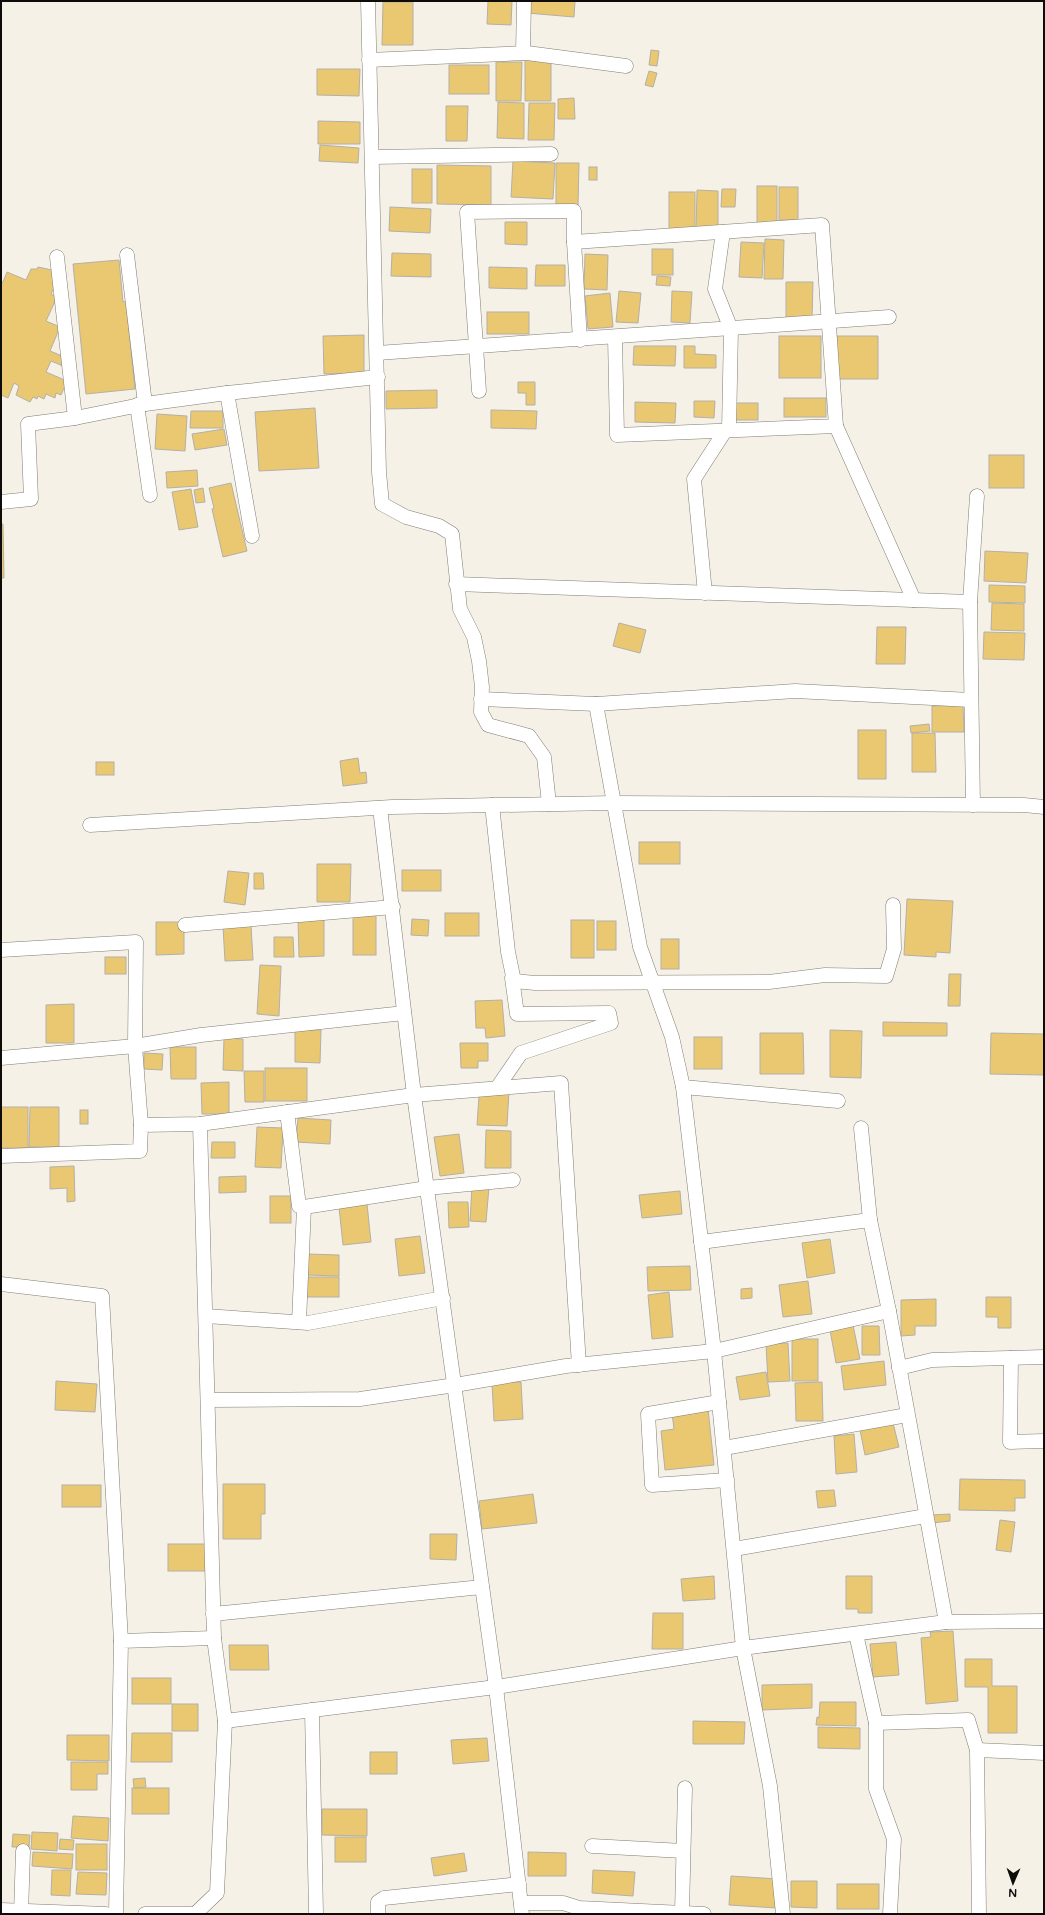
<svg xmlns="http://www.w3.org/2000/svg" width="1045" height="1915" font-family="'Varela Round',sans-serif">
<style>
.building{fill:#eac871;stroke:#b4b0a7}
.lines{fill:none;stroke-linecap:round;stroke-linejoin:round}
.minor-casing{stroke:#817d74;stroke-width:15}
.minor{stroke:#fff;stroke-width:14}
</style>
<rect width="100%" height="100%" fill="#f5f1e7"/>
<g class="building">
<path d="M 488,1 L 512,1 L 511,25 L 487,24 Z"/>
<path d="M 528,1 L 575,1 L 574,17 L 527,13 Z"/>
<path d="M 383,2 L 413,2 L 413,45 L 382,45 Z"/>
<path d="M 651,50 L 659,51 L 657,66 L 649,65 Z"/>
<path d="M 525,59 L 551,60 L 551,101 L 525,101 Z"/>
<path d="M 496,62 L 522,62 L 521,101 L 496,101 Z"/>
<rect x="449" y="65" width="40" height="29"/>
<path d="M 317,69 L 360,69 L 359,96 L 317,95 Z"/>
<path d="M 649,71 L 657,73 L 653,87 L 645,85 Z"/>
<path d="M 574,98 L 575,119 L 558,119 L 558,99 Z"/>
<path d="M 498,102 L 524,103 L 524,139 L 497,138 Z"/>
<path d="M 529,103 L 555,103 L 554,140 L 528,140 Z"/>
<path d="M 446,106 L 468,106 L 467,141 L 446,141 Z"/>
<path d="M 318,121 L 360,122 L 360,144 L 318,144 Z"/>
<path d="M 320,145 L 359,148 L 358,163 L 319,161 Z"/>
<path d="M 513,161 L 555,163 L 553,199 L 511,197 Z"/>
<path d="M 556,163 L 579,163 L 578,206 L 556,206 Z"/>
<path d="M 437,165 L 491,166 L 491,205 L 437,204 Z"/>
<rect x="589" y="167" width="8" height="13"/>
<rect x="412" y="169" width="20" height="34"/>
<rect x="757" y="186" width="20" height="38"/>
<rect x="779" y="187" width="19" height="33"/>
<path d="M 722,189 L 736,189 L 735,207 L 721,207 Z"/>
<path d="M 697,190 L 718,191 L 718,231 L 696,231 Z"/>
<rect x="669" y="192" width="26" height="38"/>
<path d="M 390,207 L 431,209 L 430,233 L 389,231 Z"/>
<path d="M 505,222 L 527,222 L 527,245 L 505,244 Z"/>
<path d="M 765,239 L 784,240 L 783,279 L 764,279 Z"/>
<path d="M 741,242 L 764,243 L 762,278 L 739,277 Z"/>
<rect x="652" y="249" width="21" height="26"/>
<path d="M 392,253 L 431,254 L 431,277 L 391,276 Z"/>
<path d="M 585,254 L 608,255 L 607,290 L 584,289 Z"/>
<path d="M 119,260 L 123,302 L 126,301 L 135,389 L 86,394 L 73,264 Z"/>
<path d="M 536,265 L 565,265 L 565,286 L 535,286 Z"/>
<path d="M 38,267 L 52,270 L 51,272 L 55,274 L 57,281 L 51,294 L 57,297 L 46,321 L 60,327 L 50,351 L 67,358 L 63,366 L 51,361 L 46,372 L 67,381 L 61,395 L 56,393 L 55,398 L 46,394 L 44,399 L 38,396 L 37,399 L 33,397 L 30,402 L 16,395 L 19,386 L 14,383 L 8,398 L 1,395 L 1,282 L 3,282 L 7,272 L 26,280 L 31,269 L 37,269 Z"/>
<path d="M 489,267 L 527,268 L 527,289 L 489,288 Z"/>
<path d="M 657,276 L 671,277 L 670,286 L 656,285 Z"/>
<path d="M 786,282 L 813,282 L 812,319 L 786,318 Z"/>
<path d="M 619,291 L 641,293 L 638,323 L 616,322 Z"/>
<path d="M 672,291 L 692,292 L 690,323 L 671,322 Z"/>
<path d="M 610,293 L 613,327 L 588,329 L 585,296 Z"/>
<rect x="487" y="312" width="42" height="22"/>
<path d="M 364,335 L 364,373 L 324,374 L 323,336 Z"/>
<rect x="779" y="336" width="42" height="42"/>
<path d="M 834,336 L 878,336 L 878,379 L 835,379 Z"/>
<path d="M 634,346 L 676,346 L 675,366 L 633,365 Z"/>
<path d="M 684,346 L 695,346 L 695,354 L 716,355 L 716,368 L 684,368 Z"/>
<path d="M 518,382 L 535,382 L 535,405 L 526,405 L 526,393 L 518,393 Z"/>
<path d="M 437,390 L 437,408 L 386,409 L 386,391 Z"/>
<rect x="784" y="398" width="42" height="19"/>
<path d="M 694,401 L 715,401 L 714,418 L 694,417 Z"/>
<path d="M 635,402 L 676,403 L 675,423 L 635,422 Z"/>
<rect x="736" y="403" width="22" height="17"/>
<path d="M 315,408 L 319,468 L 259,471 L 255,412 Z"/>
<path d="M 491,410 L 537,411 L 536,429 L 491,428 Z"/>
<path d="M 191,411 L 223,411 L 223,428 L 190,428 Z"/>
<path d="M 157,414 L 187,416 L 185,451 L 155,449 Z"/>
<path d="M 224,429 L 227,445 L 195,450 L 192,434 Z"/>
<rect x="989" y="455" width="35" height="33"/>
<path d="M 197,470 L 198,486 L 167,488 L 166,472 Z"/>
<path d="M 231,483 L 247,551 L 223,557 L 212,509 L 214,508 L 209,488 Z"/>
<path d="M 203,488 L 205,502 L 196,503 L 194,490 Z"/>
<path d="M 191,489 L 198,527 L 179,530 L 172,492 Z"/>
<path d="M 1,524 L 3,524 L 4,578 L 1,578 Z"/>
<path d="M 985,551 L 1028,553 L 1026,583 L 984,581 Z"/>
<path d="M 989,585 L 1025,586 L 1025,603 L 989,602 Z"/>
<path d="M 992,603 L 1024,604 L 1024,631 L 991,630 Z"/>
<path d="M 619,623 L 646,630 L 640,653 L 613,646 Z"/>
<path d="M 877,627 L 906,627 L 905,664 L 876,664 Z"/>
<path d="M 984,632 L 1025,633 L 1024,660 L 983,659 Z"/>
<path d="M 963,705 L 964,732 L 932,732 L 932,706 Z"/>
<path d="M 929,724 L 930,731 L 911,733 L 910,726 Z"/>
<rect x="858" y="730" width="28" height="49"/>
<path d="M 912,733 L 935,733 L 936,772 L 912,772 Z"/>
<path d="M 358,758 L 360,773 L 366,772 L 367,783 L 343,786 L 340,761 Z"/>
<rect x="96" y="762" width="18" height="13"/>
<rect x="639" y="842" width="41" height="22"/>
<path d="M 317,864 L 351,864 L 350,902 L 317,902 Z"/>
<rect x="402" y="870" width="39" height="21"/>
<path d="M 228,871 L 249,873 L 245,905 L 224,902 Z"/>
<path d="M 254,873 L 263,873 L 264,889 L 254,889 Z"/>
<path d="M 907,899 L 953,901 L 950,953 L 936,952 L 936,957 L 904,955 Z"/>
<rect x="445" y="913" width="34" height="23"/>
<rect x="353" y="915" width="23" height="40"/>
<path d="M 298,919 L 324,919 L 324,956 L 299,957 Z"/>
<path d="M 412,919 L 429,920 L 428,936 L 411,935 Z"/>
<rect x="571" y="920" width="23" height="38"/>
<rect x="597" y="921" width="19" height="29"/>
<path d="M 156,922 L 184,922 L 184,954 L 156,955 Z"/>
<path d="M 251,925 L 253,960 L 225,961 L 223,927 Z"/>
<path d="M 274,937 L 293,937 L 294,957 L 274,957 Z"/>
<rect x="661" y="939" width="18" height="30"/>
<rect x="105" y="957" width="21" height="17"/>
<path d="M 260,965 L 281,966 L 279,1016 L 257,1014 Z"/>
<path d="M 949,974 L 961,974 L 960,1006 L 948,1006 Z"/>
<path d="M 502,1000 L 505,1036 L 486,1038 L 485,1028 L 476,1028 L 475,1001 Z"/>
<path d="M 74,1004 L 74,1043 L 46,1043 L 46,1005 Z"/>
<path d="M 883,1022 L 947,1023 L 947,1036 L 883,1036 Z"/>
<path d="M 295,1030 L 321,1030 L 320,1063 L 295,1062 Z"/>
<path d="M 830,1030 L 862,1031 L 861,1078 L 830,1077 Z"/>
<path d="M 760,1033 L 803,1033 L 804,1074 L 760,1074 Z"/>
<path d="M 991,1033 L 1044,1034 L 1044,1075 L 990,1074 Z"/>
<rect x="694" y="1037" width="28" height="32"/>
<path d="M 224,1038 L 243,1039 L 243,1071 L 223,1070 Z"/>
<path d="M 460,1043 L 488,1043 L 488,1061 L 478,1061 L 478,1068 L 461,1068 Z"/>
<path d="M 170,1047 L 196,1047 L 196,1079 L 171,1079 Z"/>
<path d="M 144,1053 L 163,1054 L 162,1070 L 144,1069 Z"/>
<rect x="265" y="1068" width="42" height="33"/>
<path d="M 244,1071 L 264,1071 L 264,1102 L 245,1102 Z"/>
<path d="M 229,1082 L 229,1114 L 202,1114 L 201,1083 Z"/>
<path d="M 509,1091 L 507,1126 L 477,1125 L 479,1096 Z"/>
<rect x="1" y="1107" width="27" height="41"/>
<path d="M 30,1107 L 59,1107 L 59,1147 L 29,1147 Z"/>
<rect x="80" y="1110" width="8" height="14"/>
<path d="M 298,1118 L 331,1120 L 330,1144 L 296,1142 Z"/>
<path d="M 257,1127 L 283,1128 L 281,1168 L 255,1167 Z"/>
<path d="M 486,1130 L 511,1131 L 511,1168 L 485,1168 Z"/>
<path d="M 459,1134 L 464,1173 L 440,1176 L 434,1137 Z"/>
<path d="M 212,1142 L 235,1142 L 235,1158 L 211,1158 Z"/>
<path d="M 74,1166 L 75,1201 L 67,1202 L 67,1188 L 50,1189 L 50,1167 Z"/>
<path d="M 246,1176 L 246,1192 L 219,1193 L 219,1177 Z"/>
<path d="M 472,1186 L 489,1187 L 486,1222 L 470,1221 Z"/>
<path d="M 680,1191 L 682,1214 L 642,1218 L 639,1195 Z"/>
<rect x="270" y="1196" width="21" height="27"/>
<path d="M 448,1202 L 468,1202 L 469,1227 L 449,1228 Z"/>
<path d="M 367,1204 L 371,1242 L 343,1245 L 339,1207 Z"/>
<path d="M 420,1236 L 425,1273 L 399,1276 L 395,1239 Z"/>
<path d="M 830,1239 L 835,1273 L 807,1278 L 802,1243 Z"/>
<path d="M 307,1254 L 339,1255 L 339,1276 L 306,1275 Z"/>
<path d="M 690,1266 L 691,1290 L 648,1291 L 647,1267 Z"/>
<rect x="307" y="1277" width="32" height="20"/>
<path d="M 808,1281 L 812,1314 L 783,1317 L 779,1285 Z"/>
<path d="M 752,1288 L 752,1298 L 741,1299 L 741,1289 Z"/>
<path d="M 669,1292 L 673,1337 L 652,1339 L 648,1295 Z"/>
<path d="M 986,1297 L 1011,1297 L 1011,1328 L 998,1328 L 998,1317 L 986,1317 Z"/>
<path d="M 936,1299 L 936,1326 L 915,1326 L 915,1335 L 901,1336 L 901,1300 Z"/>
<path d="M 853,1325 L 860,1359 L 836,1363 L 830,1330 Z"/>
<path d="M 862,1326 L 879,1326 L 880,1355 L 862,1355 Z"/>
<rect x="792" y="1339" width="26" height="42"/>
<path d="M 788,1343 L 790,1381 L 768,1382 L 766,1344 Z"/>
<path d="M 884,1361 L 886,1385 L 844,1390 L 841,1366 Z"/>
<path d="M 766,1372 L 770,1396 L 740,1400 L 736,1377 Z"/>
<path d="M 56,1381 L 97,1384 L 95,1412 L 55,1410 Z"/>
<path d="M 521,1382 L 523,1419 L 494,1421 L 492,1383 Z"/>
<path d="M 822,1382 L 823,1421 L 796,1421 L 795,1383 Z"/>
<path d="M 708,1409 L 714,1465 L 665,1470 L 661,1431 L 674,1429 L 672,1413 Z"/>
<path d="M 893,1423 L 899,1447 L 865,1455 L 860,1430 Z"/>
<path d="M 854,1434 L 857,1472 L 836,1474 L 834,1436 Z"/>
<path d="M 960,1479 L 1025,1480 L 1025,1498 L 1015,1498 L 1015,1511 L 959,1510 Z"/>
<path d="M 223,1484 L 265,1484 L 265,1514 L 261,1514 L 261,1539 L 223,1539 Z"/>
<rect x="62" y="1485" width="39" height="22"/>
<path d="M 834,1490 L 836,1506 L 818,1508 L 816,1491 Z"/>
<path d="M 533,1494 L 537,1523 L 482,1529 L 479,1501 Z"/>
<path d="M 950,1514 L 950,1521 L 932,1523 L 931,1515 Z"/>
<path d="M 1000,1520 L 1015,1522 L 1011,1552 L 996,1550 Z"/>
<path d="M 430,1534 L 457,1534 L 456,1560 L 430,1559 Z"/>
<rect x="168" y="1544" width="39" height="27"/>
<path d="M 714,1576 L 715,1599 L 683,1601 L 681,1579 Z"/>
<path d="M 846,1576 L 872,1576 L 872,1613 L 858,1613 L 858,1609 L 846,1609 Z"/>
<path d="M 653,1613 L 683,1613 L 683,1649 L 652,1649 Z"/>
<path d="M 953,1631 L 958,1701 L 926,1704 L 921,1638 L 931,1637 L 930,1632 Z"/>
<path d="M 896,1642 L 899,1675 L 873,1677 L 870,1644 Z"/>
<path d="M 229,1645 L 268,1645 L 269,1670 L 230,1670 Z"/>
<path d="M 965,1659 L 992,1659 L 992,1686 L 1017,1686 L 1017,1733 L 988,1733 L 988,1687 L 965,1687 Z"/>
<rect x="132" y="1678" width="39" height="26"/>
<path d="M 812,1684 L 812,1708 L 762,1710 L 762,1685 Z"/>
<path d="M 820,1702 L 856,1702 L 856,1726 L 816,1725 L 817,1717 L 819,1718 Z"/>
<rect x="172" y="1704" width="26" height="27"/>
<path d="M 693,1721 L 745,1722 L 744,1744 L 693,1744 Z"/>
<path d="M 818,1727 L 860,1728 L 860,1749 L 818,1748 Z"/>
<path d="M 132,1733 L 172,1733 L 172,1762 L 131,1762 Z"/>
<path d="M 67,1735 L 109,1735 L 109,1761 L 67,1760 Z"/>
<path d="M 487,1738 L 489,1761 L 453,1764 L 451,1740 Z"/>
<rect x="370" y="1752" width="27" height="22"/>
<path d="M 71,1762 L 108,1762 L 108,1774 L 97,1774 L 97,1790 L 71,1790 Z"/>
<path d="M 145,1778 L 146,1787 L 134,1788 L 133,1779 Z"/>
<rect x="132" y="1788" width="37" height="26"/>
<path d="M 322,1809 L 367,1809 L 367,1836 L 322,1835 Z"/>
<path d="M 73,1816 L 109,1818 L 108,1841 L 71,1838 Z"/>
<path d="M 32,1832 L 58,1833 L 57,1851 L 31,1849 Z"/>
<path d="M 13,1834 L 30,1835 L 29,1847 L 12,1847 Z"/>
<rect x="335" y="1837" width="31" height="25"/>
<path d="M 60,1839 L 74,1840 L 73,1850 L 59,1849 Z"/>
<rect x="76" y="1844" width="31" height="26"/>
<path d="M 33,1852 L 73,1854 L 72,1869 L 32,1866 Z"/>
<path d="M 528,1852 L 566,1853 L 566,1876 L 528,1876 Z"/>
<path d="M 464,1853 L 467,1871 L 434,1876 L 431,1858 Z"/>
<path d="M 52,1870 L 71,1870 L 70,1896 L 51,1895 Z"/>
<path d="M 593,1870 L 635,1872 L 633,1896 L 592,1893 Z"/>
<path d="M 78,1872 L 107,1873 L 106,1895 L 76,1894 Z"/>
<path d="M 731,1876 L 778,1879 L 777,1908 L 729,1905 Z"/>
<path d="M 791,1881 L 817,1881 L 817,1908 L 791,1907 Z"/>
<rect x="837" y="1884" width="42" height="25"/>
</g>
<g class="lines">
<g class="minor-casing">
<g id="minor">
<path d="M 368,1 L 379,472 L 382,504 L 406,517 L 439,526 L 452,534 L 460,609 L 474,637 L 479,661 L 482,687 L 481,712 L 488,725 L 529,736 L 544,757 L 549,804"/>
<path d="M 523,53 L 524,1"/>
<path d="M 369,60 L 527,53 L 626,66"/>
<path d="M 373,157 L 551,154"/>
<path d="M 723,232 L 715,289 L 731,329 L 729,430"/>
<path d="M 574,242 L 580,340"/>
<path d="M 127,255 L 145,404"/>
<path d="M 57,257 L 75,418"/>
<path d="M 377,353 L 889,317"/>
<path d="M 479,391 L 467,212 L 574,211 L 574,242 L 822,225 L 836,426 L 617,435 L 615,337"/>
<path d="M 227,393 L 252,536"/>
<path d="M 137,405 L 150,495"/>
<path d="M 836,426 L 914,600"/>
<path d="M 1,502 L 31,499 L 28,424 L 75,418 L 145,404 L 227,393 L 378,377"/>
<path d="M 456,584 L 970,602"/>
<path d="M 705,593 L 694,479 L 725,431"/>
<path d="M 481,699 L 596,704 L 795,691 L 971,700"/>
<path d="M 596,704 L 640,947 L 672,1037 L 683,1087 L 714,1351 L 743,1648 L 770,1786 L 783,1914"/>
<path d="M 492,805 L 508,952 L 514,981 L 535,983 L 769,982 L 825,975 L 886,976 L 894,949 L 893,905"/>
<path d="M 973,805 L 970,602 L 977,496"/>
<path d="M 380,808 L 414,1095 L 496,1687 L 522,1914"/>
<path d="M 90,825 L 392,807 L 613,803 L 1024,805 L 1044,807"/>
<path d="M 185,925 L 393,907"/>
<path d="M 1,950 L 136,942 L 135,1046 L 201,1035 L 404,1013"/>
<path d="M 1,1058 L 135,1046 L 141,1125"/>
<path d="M 683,1087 L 838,1101"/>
<path d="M 497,1088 L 521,1053 L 611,1023 L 609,1013 L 517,1014 L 512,978"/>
<path d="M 287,1112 L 299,1206 L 304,1207 L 299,1322"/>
<path d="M 861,1128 L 870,1220"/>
<path d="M 1,1156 L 140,1151 L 141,1125 L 200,1124 L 414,1095 L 561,1083 L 579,1365"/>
<path d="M 304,1207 L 427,1188 L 513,1180"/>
<path d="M 701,1242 L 870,1220 L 889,1311 L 946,1622"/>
<path d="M 1,1284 L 102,1296 L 121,1641"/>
<path d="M 206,1316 L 308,1323 L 443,1298"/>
<path d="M 1011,1358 L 1010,1442 L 1044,1441"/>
<path d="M 899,1368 L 932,1360 L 1044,1357"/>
<path d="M 208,1400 L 360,1399 L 455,1385 L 566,1366 L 714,1351 L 889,1311"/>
<path d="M 719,1402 L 648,1414 L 652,1485 L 727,1480"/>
<path d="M 724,1448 L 907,1415"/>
<path d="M 734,1549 L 926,1516"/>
<path d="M 213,1614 L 482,1587"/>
<path d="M 856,1634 L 876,1723 L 876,1789 L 894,1839 L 890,1914"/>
<path d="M 312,1710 L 316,1914"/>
<path d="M 225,1721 L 496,1687 L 743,1648 L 946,1622 L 1044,1621"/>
<path d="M 876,1723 L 968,1720 L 977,1750 L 979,1914"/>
<path d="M 977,1750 L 1044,1753"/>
<path d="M 592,1846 L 683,1851"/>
<path d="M 521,1903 L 563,1903 L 579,1908 L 704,1914"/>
<path d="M 1,1910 L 106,1914"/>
<path d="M 196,1913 L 217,1893 L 225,1721 L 214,1638 L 200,1124"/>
<path d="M 682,1913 L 685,1788"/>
<path d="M 21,1914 L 23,1851"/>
<path d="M 116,1914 L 121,1641 L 214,1638"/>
<path d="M 145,1914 L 196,1914"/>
<path d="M 378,1914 L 378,1902 L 384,1898 L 519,1884"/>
</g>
</g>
<use href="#minor" class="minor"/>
</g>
<rect width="1045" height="1915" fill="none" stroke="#0d0c09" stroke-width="4"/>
<g transform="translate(1013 1883) rotate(182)" stroke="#f5f1e7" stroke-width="3" paint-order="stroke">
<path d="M0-3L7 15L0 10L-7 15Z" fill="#0d0c09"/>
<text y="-6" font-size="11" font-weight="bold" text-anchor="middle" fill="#0d0c09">N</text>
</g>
</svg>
